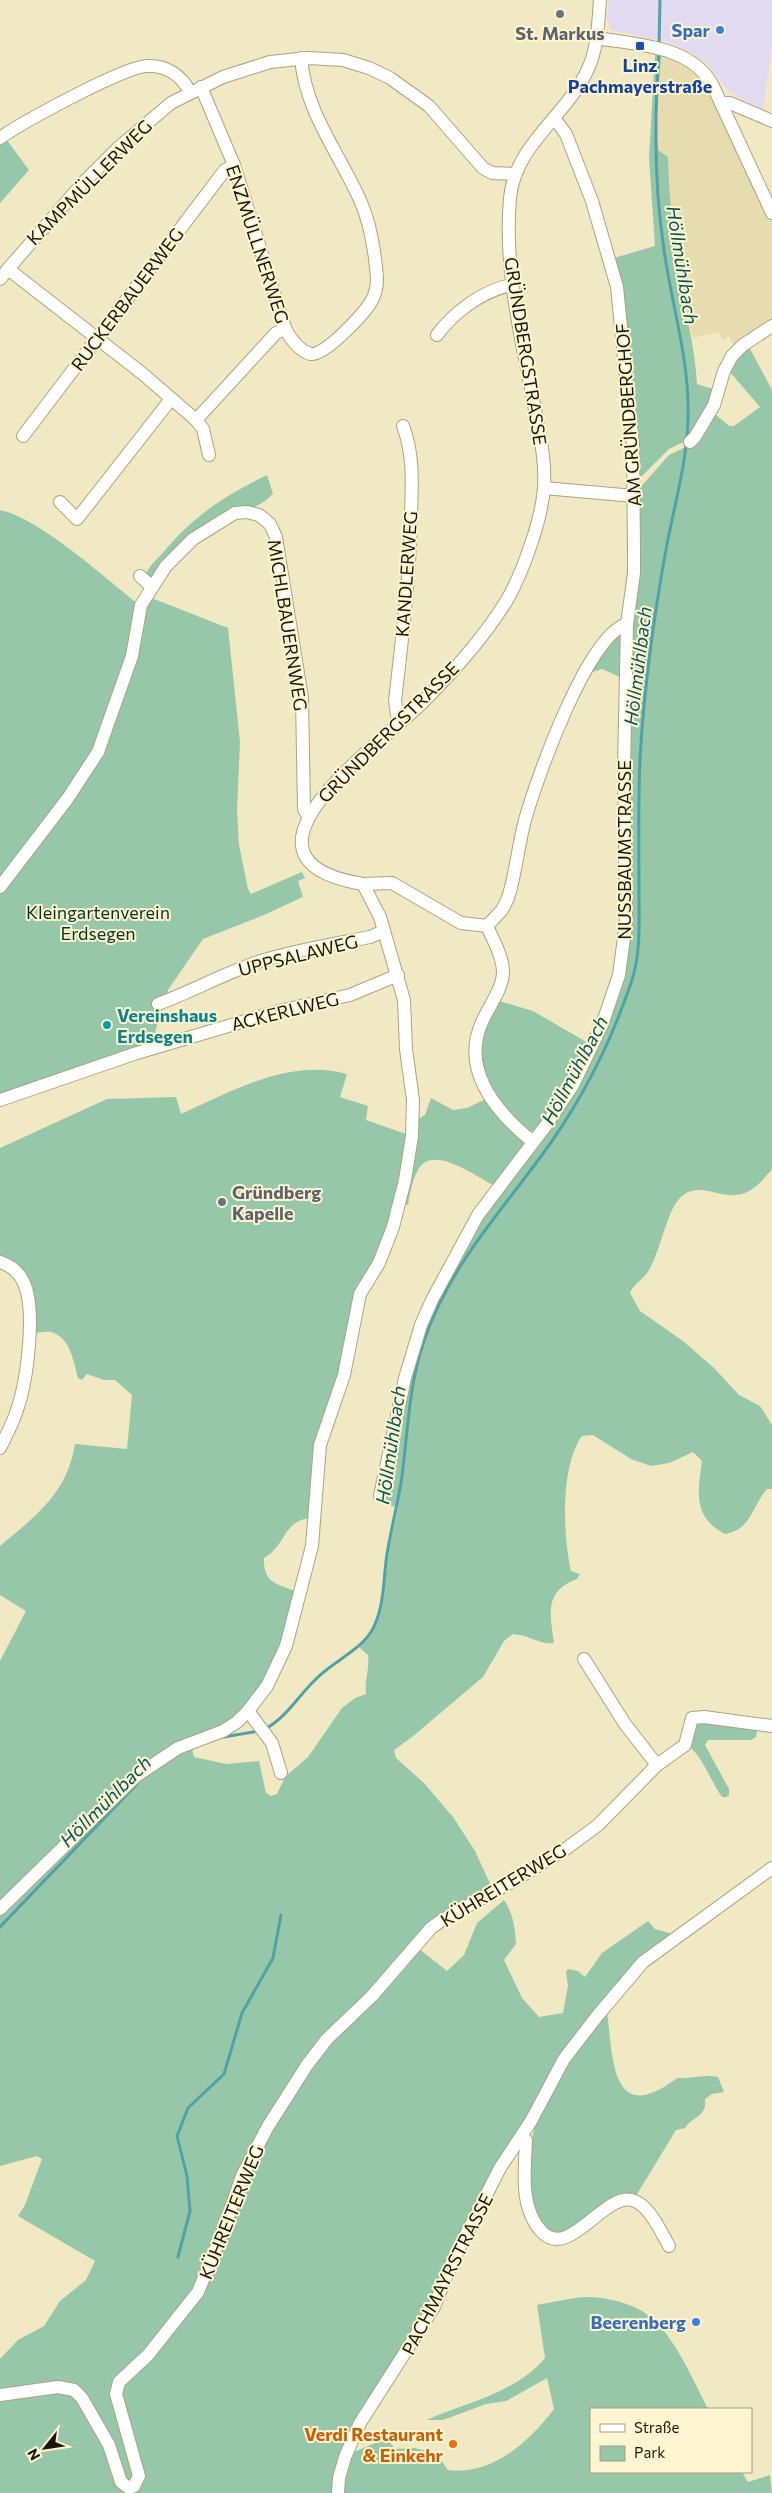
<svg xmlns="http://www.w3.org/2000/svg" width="772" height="2493" font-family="Commissioner,sans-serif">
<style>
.commercial{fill:#e1daf0}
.built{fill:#e6dcaf}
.green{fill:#97c7a9}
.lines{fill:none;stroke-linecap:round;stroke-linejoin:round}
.stream{stroke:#50a2a6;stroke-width:3}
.minor-casing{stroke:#aba380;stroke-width:14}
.minor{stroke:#fff;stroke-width:12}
.worship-dot{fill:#6b7280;stroke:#fff6d1;stroke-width:2}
.shop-dot{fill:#3f7fe0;stroke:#fff6d1;stroke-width:2}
.transit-dot{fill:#1a4fb4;stroke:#fff6d1;stroke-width:2}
.culture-dot{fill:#0f9aa8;stroke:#fff6d1;stroke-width:2}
.food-dot{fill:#e8710a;stroke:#fff6d1;stroke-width:2}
.labels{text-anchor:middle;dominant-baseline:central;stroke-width:4;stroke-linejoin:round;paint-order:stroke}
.shop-label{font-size:18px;font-weight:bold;fill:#366cbe;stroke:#fff6d1;text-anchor:end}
.worship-label{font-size:18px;font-weight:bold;fill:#5b616d;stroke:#fff6d1}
.transit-label{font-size:18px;font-weight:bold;fill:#164399;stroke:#fff6d1}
.street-label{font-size:18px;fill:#1a170a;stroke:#fff6d1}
.park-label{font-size:18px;fill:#02341d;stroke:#fff6d1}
.culture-label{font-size:18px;font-weight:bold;fill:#0d838f;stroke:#fff6d1;text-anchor:start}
.food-label{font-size:18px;font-weight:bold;fill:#c56008;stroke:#fff6d1;text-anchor:end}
.water-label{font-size:19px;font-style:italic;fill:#095457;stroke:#fff6d1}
</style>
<rect width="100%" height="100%" fill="#f1e9c4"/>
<path class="commercial" d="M 609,0 L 772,0 L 772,45 L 763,111 L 728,91 L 707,64 L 692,53 L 668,42 L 611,30 L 607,19 Z"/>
<path class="built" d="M 661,56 L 683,61 L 705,82 L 772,222 L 772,322 L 735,347 L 729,336 L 723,340 L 718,332 L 693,338 L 679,275 L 670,210 L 668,157 L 658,150 L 657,119 Z"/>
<g class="green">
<path d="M 655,55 L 661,56 L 657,119 L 658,150 L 668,157 C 669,197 673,236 679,275 C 685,311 695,346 697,384 L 716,390 L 690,439 L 669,449 L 642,476 L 638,477 L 614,258 L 655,246 L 649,158 Z"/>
<path d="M 6,139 L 29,170 L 0,203 L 0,143 Z"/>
<path d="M 748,345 L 772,390 L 772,1169 C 762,1181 752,1194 735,1195 C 716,1197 697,1181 680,1198 C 666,1212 660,1255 647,1273 C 642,1280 634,1284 630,1293 L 640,1311 L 683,1341 L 714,1368 L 739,1395 L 760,1406 L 772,1425 L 772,1489 L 767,1489 C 751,1508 752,1529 725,1534 C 692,1517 698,1491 702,1461 L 693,1452 L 669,1463 L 651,1466 L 631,1459 L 593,1435 L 582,1436 C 560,1466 563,1536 571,1571 L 580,1574 L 577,1579 C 544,1591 550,1614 554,1643 C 540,1645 529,1635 513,1634 L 504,1641 L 483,1677 L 412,1737 L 394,1750 L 396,1758 L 424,1783 L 453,1817 L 475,1851 L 492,1888 L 413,1944 L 447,1971 L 464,1955 L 477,1923 L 504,1900 C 513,1913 515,1927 516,1944 L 504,1960 L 522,1998 L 539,2017 L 563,2013 L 568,1986 L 566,1972 L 568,1969 L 578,1971 L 585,1977 L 602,1953 L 648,1921 L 655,1929 L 673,1934 L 580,2029 L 441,2282 L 349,2454 L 387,2438 L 395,2449 L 414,2448 L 436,2453 L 448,2470 C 492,2476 529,2442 554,2409 L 547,2378 L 506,2401 L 486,2404 L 443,2420 L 427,2420 C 467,2402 516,2393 545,2358 L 537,2305 C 554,2302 573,2297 590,2297 C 607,2298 627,2302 642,2311 C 671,2327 693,2380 708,2409 L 591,2409 L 591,2472 L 742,2472 L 748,2482 L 770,2475 L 772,2493 L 0,2493 L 0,2359 L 18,2340 L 44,2326 L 60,2301 L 86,2280 L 95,2261 L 18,2216 L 25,2205 L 42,2159 L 37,2156 L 0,2166 L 0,1661 L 26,1611 L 0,1595 L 0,1546 C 37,1515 67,1493 75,1444 L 127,1449 L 132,1395 L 115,1380 L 104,1380 L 87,1374 L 82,1380 L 78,1378 C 74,1362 70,1337 51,1332 C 45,1331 37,1333 31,1334 L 27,1283 L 0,1266 L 0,1148 L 107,1099 L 176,1097 L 181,1114 C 233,1091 289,1058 347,1074 L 340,1097 L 368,1106 L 366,1120 L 409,1135 L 400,1193 L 338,1384 L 311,1518 C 282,1521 287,1545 264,1558 C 263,1583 277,1584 298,1592 L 293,1611 L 270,1673 L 236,1719 L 190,1740 L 194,1757 L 226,1764 L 259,1761 L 266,1793 L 271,1796 L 277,1794 L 285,1777 L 308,1757 L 342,1708 L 355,1698 L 366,1694 C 364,1680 370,1669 368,1655 L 359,1647 C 388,1622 382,1592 388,1557 C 390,1541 395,1524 398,1507 L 384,1505 L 382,1500 L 421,1335 L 470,1235 L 533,1148 L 622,982 L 626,772 L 637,491 L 669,455 L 690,445 L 714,413 L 729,426 L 734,426 L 760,407 L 729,371 L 731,364 Z"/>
<path d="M 267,475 L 273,494 L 265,501 L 165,560 L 151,578 L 146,576 C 147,568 156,560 162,554 C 193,516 224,496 267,475 Z"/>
<path d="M 0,510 C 39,518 104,577 137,603 L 130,652 L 100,744 L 0,883 Z"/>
<path d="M 149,597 L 228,628 L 240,742 L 237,811 L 239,845 L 248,889 L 251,894 L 302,872 L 305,878 L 298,881 L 303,897 L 264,915 L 203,939 L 168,990 L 152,1042 L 0,1096 L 0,890 L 93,765 Z"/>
<path d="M 618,635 L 621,636 L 622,678 L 602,669 L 589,673 Z"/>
<path d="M 496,1000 L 533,1011 L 590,1044 L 537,1131 L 527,1132 L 486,1087 L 479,1048 Z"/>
<path d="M 431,1098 L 453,1110 L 467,1108 L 486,1099 L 525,1143 L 495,1186 C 476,1177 432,1143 418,1170 C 412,1181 410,1193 408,1205 L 403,1203 L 417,1120 L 425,1115 Z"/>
<path d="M 695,1720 L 754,1727 L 757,1731 L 756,1737 L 751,1740 L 708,1740 L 705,1745 L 729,1789 L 729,1795 L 726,1797 L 722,1797 C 710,1780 704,1759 688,1745 Z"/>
<path d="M 607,2011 C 613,2059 611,2128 677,2078 C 691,2079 705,2074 718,2077 L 724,2092 L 712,2094 L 705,2099 C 707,2117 694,2115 685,2128 L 676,2130 L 636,2196 L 571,2231 L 554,2234 C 550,2232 544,2229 541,2226 C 523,2207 529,2148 535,2125 L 565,2066 Z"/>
</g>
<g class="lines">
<g class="stream">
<path d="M 659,46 L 660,0"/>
<path d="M 265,1729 C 287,1717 298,1696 316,1679 C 332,1662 358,1652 371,1632 C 385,1609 383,1579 387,1554 C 391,1530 397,1506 401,1483 C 408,1435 408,1387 424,1341 C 449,1268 495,1219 539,1159 C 578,1107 610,1045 631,983 C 641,954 639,924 639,894 C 639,849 638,804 640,759 C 644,687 654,615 667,544 C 675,503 687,461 688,419 C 690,361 672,307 664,250 C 654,184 654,119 659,52"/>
<path d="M 224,1737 L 259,1731"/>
<path d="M 0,1927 L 136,1785"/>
<path d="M 178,2257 L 190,2211 L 187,2176 L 177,2136 L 188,2108 L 224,2074 L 242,2013 L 273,1958 L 281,1915"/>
</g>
<g class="minor-casing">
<g id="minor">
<path d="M 597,38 C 637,45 689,45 712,84 L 772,213"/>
<path d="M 201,87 L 234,165 L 285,328 C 289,337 300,352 311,354 C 325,356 366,312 372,300 C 376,293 377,286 377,278 C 375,252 371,224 360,200 C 339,153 305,111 301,58"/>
<path d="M 721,103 L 730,103 L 772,121"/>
<path d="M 0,138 C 23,122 123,67 147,66 C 166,65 181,75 190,92"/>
<path d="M 8,269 L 83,183 L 118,148 L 171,103 L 223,77 L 270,62 L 308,58 L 343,60 L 369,68 L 390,78 L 429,106 L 483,168 L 492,173 L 515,174"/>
<path d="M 0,279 L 8,269 L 143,374 L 196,420 L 276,333 L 285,328"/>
<path d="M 437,335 C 454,312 482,291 511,285"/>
<path d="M 196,420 L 203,429 L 209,455"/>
<path d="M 23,436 L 225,170 L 234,165"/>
<path d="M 690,442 L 695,437 L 714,405 L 724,371 L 732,356 L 743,345 L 772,326"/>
<path d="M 544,488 L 634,496"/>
<path d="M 60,502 L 77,519 L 171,399"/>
<path d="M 140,576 L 151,586"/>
<path d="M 401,721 L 397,715 L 395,701 C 402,639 410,577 411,514 C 412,483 414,455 403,426"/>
<path d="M 363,884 L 392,883 L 461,923 L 487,926 C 493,940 503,956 503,973 C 502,990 489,1006 482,1022 C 460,1071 497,1113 533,1142"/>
<path d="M 0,887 L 68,798 L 98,752 L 132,656 L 141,605 L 166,566 L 193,539 L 235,513 L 247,512 L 259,515 L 270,524 L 276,537 L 302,698 L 304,809 L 308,816"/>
<path d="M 487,926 L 502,910 L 508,898 C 516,873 518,846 525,820 C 536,781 587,635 627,624"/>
<path d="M 158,1004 C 193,991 225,973 261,961 C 296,950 334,944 370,937 L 384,931"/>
<path d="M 0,1100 L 137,1053 L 279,1011 L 350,995 L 398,975"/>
<path d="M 0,1262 C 9,1265 18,1271 23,1281 C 37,1308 27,1381 17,1410 C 13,1423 6,1436 0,1448"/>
<path d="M 380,1496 L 405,1378 L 421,1325 L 432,1300 L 478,1215 L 547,1124 L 573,1085 L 602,1025 L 619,975 L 626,923 L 624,770 L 627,624 L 634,573 L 634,551 L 633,446 L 617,287 L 592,201 L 566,134 L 554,118"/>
<path d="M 584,1659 L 625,1724 L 657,1765"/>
<path d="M 248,1711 L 272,1743 L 281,1773"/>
<path d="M 0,1909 L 136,1776 L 178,1748 L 223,1731 L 237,1722 L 248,1711 L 267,1686 L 286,1646 L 312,1546 L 320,1445 L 344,1375 L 360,1294 L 379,1263 L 393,1227 L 405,1180 L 412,1136 L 413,1100 L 406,1049 L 404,1000 L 380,917 L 363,884 C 211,859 385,741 424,701 C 454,671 485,636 507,600 C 523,572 542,519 544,487 C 546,457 538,428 533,399 C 520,333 504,267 510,198 C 515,145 565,117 587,71 C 598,49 598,24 600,0"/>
<path d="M 522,2136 L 526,2140 C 525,2170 519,2208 542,2232 C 569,2260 604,2193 632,2200 C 649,2204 661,2232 669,2246"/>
<path d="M 0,2395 L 58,2387 L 74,2390 L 82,2398 L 109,2445 L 121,2482 L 129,2488 L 134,2486 L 139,2476 L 116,2394 L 119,2382 L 148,2355 L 198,2292 L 223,2231 L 242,2176 L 267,2128 L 307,2065 L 327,2039 L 372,1996 L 431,1928 L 442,1920 L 515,1880 L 567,1848 L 598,1825 L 657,1765 L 685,1745 L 692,1718 L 704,1717 L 772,1726"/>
<path d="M 338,2493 L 339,2478 L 345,2457 L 360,2423 L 434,2307 L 453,2260 L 500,2168 L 531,2121 L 564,2059 L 598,2015 L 643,1962 L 772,1868"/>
</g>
</g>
<use href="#minor" class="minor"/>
</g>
<g class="worship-dot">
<circle cx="560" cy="14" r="5"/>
<circle cx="222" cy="1202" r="5"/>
</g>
<g class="shop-dot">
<circle cx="720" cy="30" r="5"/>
<circle cx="696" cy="2322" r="5"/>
</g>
<rect class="transit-dot" x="635" y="41" width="10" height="10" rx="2.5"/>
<circle class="culture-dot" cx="107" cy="1025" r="5"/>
<circle class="food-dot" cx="453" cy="2444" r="5"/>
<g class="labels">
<g class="shop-label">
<text x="710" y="30">Spar</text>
<text x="686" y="2322">Beerenberg</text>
</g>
<g class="worship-label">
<text x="560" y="33">St. Markus</text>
<text x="232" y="1192" text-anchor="start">Gründberg<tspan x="232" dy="21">Kapelle</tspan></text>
</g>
<g class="transit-label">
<text x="640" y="65">Linz<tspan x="640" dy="21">Pachmayerstraße</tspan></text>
</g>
<g class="street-label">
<text transform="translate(89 182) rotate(-45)">KAMPMÜLLERWEG</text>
<text transform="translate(258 244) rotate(72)">ENZMÜLLNERWEG</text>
<text transform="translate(127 299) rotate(-53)">RUCKERBAUERWEG</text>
<text transform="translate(526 351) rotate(81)">GRÜNDBERGSTRASSE</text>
<text transform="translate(628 415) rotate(-94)">AM GRÜNDBERGHOF</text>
<text transform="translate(406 574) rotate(-86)">KANDLERWEG</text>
<text transform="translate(288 625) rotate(81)">MICHLBAUERNWEG</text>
<text transform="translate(388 732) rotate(-45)">GRÜNDBERGSTRASSE</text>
<text transform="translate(624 850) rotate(-90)">NUSSBAUMSTRASSE</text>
<text transform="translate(298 955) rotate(-14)">UPPSALAWEG</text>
<text transform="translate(285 1011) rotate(-14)">ACKERLWEG</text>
<text transform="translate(503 1885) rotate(-31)">KÜHREITERWEG</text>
<text transform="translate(231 2212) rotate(-68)">KÜHREITERWEG</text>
<text transform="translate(447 2274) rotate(-63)">PACHMAYRSTRASSE</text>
</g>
<g class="park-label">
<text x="98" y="912">Kleingartenverein<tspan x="98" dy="21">Erdsegen</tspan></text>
</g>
<g class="culture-label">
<text x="117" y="1015">Vereinshaus<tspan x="117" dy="21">Erdsegen</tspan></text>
</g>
<g class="food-label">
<text x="443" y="2434">Verdi Restaurant<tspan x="443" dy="21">&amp; Einkehr</tspan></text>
</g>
<g class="water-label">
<text transform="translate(683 265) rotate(81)">Höllmühlbach</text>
<text transform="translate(637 666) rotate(-83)">Höllmühlbach</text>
<text transform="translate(574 1070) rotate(-62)">Höllmühlbach</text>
<text transform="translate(390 1445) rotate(-82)">Höllmühlbach</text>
<text transform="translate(105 1801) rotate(-45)">Höllmühlbach</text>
</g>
</g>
<rect x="590" y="2408" width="162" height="65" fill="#fff6d1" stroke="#a39d81"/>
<rect x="600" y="2424" width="25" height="8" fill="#ffffff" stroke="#a39d81"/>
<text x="634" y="2433" font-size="15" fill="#1a170a">Straße</text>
<rect x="600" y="2446" width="25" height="15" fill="#97c7a9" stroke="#a39d81"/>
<text x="634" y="2458" font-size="15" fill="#1a170a">Park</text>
<g transform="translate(45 2448) rotate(240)" stroke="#fff6d1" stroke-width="4" paint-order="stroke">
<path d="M0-4L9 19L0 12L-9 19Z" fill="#1a170a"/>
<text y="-8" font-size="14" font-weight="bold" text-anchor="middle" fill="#1a170a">N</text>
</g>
</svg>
